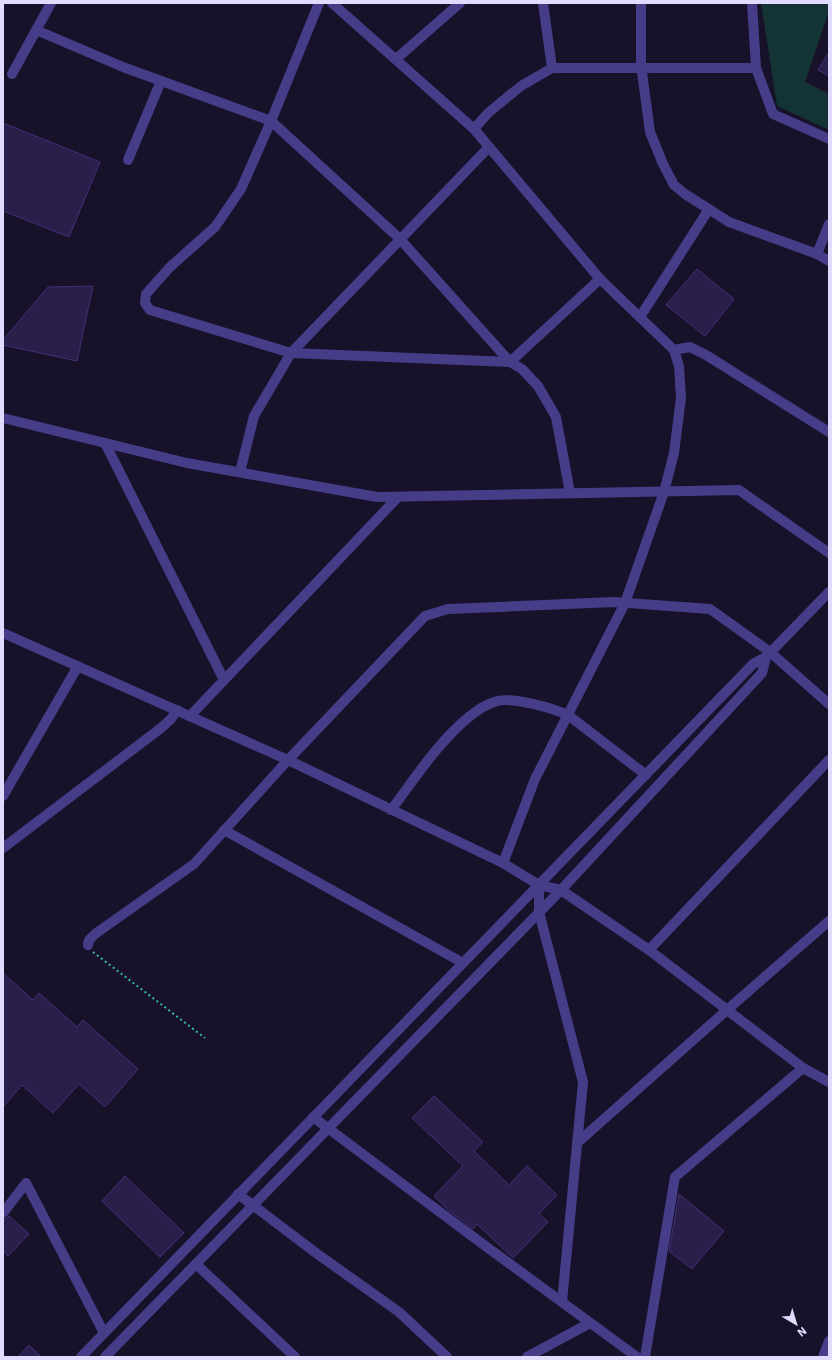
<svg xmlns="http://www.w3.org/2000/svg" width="832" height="1360" font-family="'IBM Plex Sans',sans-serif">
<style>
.green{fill:#143334}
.building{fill:#2a1e4b;stroke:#423076}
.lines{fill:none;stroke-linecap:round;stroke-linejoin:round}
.path{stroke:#33baba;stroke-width:2;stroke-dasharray:2 3;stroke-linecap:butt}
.minor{stroke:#453d88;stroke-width:10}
</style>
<rect width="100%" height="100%" fill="#17112a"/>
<path class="green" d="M 761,3 L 829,3 L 829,11 L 805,82 L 829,94 L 829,130 L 777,106 Z"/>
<g class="building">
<path d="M 829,52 L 829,76 L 818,70 Z"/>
<path d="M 3,123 L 100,162 L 69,237 L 3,211 Z"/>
<path d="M 697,269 L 734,299 L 705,336 L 666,305 Z"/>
<path d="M 93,286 L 77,361 L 3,345 L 3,340 L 48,287 Z"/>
<path d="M 3,973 L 33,1000 L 39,993 L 77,1027 L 83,1020 L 138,1069 L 105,1107 L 79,1084 L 53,1113 L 22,1085 L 3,1107 Z"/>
<path d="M 434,1096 L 483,1142 L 474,1151 L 509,1185 L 527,1166 L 557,1195 L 539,1214 L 548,1222 L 513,1258 L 477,1224 L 473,1229 L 448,1210 L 434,1196 L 463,1166 L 412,1118 Z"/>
<path d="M 125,1176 L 184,1233 L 160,1257 L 102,1201 Z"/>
<path d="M 679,1194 L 724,1231 L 692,1269 L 669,1251 Z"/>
<path d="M 9,1216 L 29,1234 L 8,1256 L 3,1251 L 3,1221 Z"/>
<path d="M 29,1345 L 41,1357 L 18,1357 Z"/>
</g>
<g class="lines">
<path class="path" d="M 93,952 L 205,1038"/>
<g class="minor">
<path d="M 319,3 L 271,121 L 241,189 L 215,227 L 170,267 L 146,294 L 145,303 L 150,310 L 291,353 L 510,362 L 522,369 L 538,386 L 556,417 L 570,493"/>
<path d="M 332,3 L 474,129 L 600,279 L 674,350 L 679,366 L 681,398 L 674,453 L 664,492 L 625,603 L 535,779 L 503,863"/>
<path d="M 543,3 L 552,68"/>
<path d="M 641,3 L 641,65 L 650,132 L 663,164 L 674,185 L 685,194 L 729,222 L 817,254"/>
<path d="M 752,3 L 756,68 L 773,114 L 829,139"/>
<path d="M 36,30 L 123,67 L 271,121 L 400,239 L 510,362 L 600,279"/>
<path d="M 396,59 L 460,3"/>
<path d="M 12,74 L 51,3"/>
<path d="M 474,129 L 488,113 L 521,86 L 552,68 L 756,68"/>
<path d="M 128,160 L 161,81"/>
<path d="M 829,224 L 817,254 L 829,261"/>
<path d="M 640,317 L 709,209"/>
<path d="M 674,350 L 690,347 L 706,355 L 829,432"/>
<path d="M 3,418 L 187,463 L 377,497 L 739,490 L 829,553"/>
<path d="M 105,443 L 224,680"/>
<path d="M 240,472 L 254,416 L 291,353 L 489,147"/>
<path d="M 3,633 L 288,760 L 503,863 L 539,885 L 561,890 L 649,950 L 803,1068 L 829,1082"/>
<path d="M 190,716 L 398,497"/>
<path d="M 3,796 L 78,666"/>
<path d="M 391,810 C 416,777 438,742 470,716 C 478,710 486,704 497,701 C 514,697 552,708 568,715 L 646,775"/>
<path d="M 224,830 L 463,963"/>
<path d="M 3,848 L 161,728 L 171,719 L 177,710"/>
<path d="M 539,885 L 539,912 L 583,1082 L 562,1302"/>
<path d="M 88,945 L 89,940 L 95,934 L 194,864 L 288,760 L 425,616 L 448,609 L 614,602 L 710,609 L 770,652 L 829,704"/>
<path d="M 649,950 L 829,760"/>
<path d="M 313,1117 L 484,1245 L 637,1357"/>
<path d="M 577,1143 L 727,1010 L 829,921"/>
<path d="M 238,1194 L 316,1253 L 399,1312 L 447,1357"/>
<path d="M 3,1213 L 26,1183 L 104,1333"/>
<path d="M 196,1264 L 295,1357"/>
<path d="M 81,1357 L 753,664 L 766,657 L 829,592"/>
<path d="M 105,1357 L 561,890 L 762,673 L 766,657"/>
<path d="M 527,1357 L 590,1323"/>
<path d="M 645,1357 L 675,1177 L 803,1068"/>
<path d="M 823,1357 L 829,1341"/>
</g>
</g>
<rect width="832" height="1360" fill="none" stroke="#e1dbfe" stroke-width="8"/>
<g transform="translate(796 1324) rotate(142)" stroke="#17112a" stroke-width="3" paint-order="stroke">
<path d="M0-3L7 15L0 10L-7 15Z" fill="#e1dbfe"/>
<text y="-6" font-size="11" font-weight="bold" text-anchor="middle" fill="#e1dbfe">N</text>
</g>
</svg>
